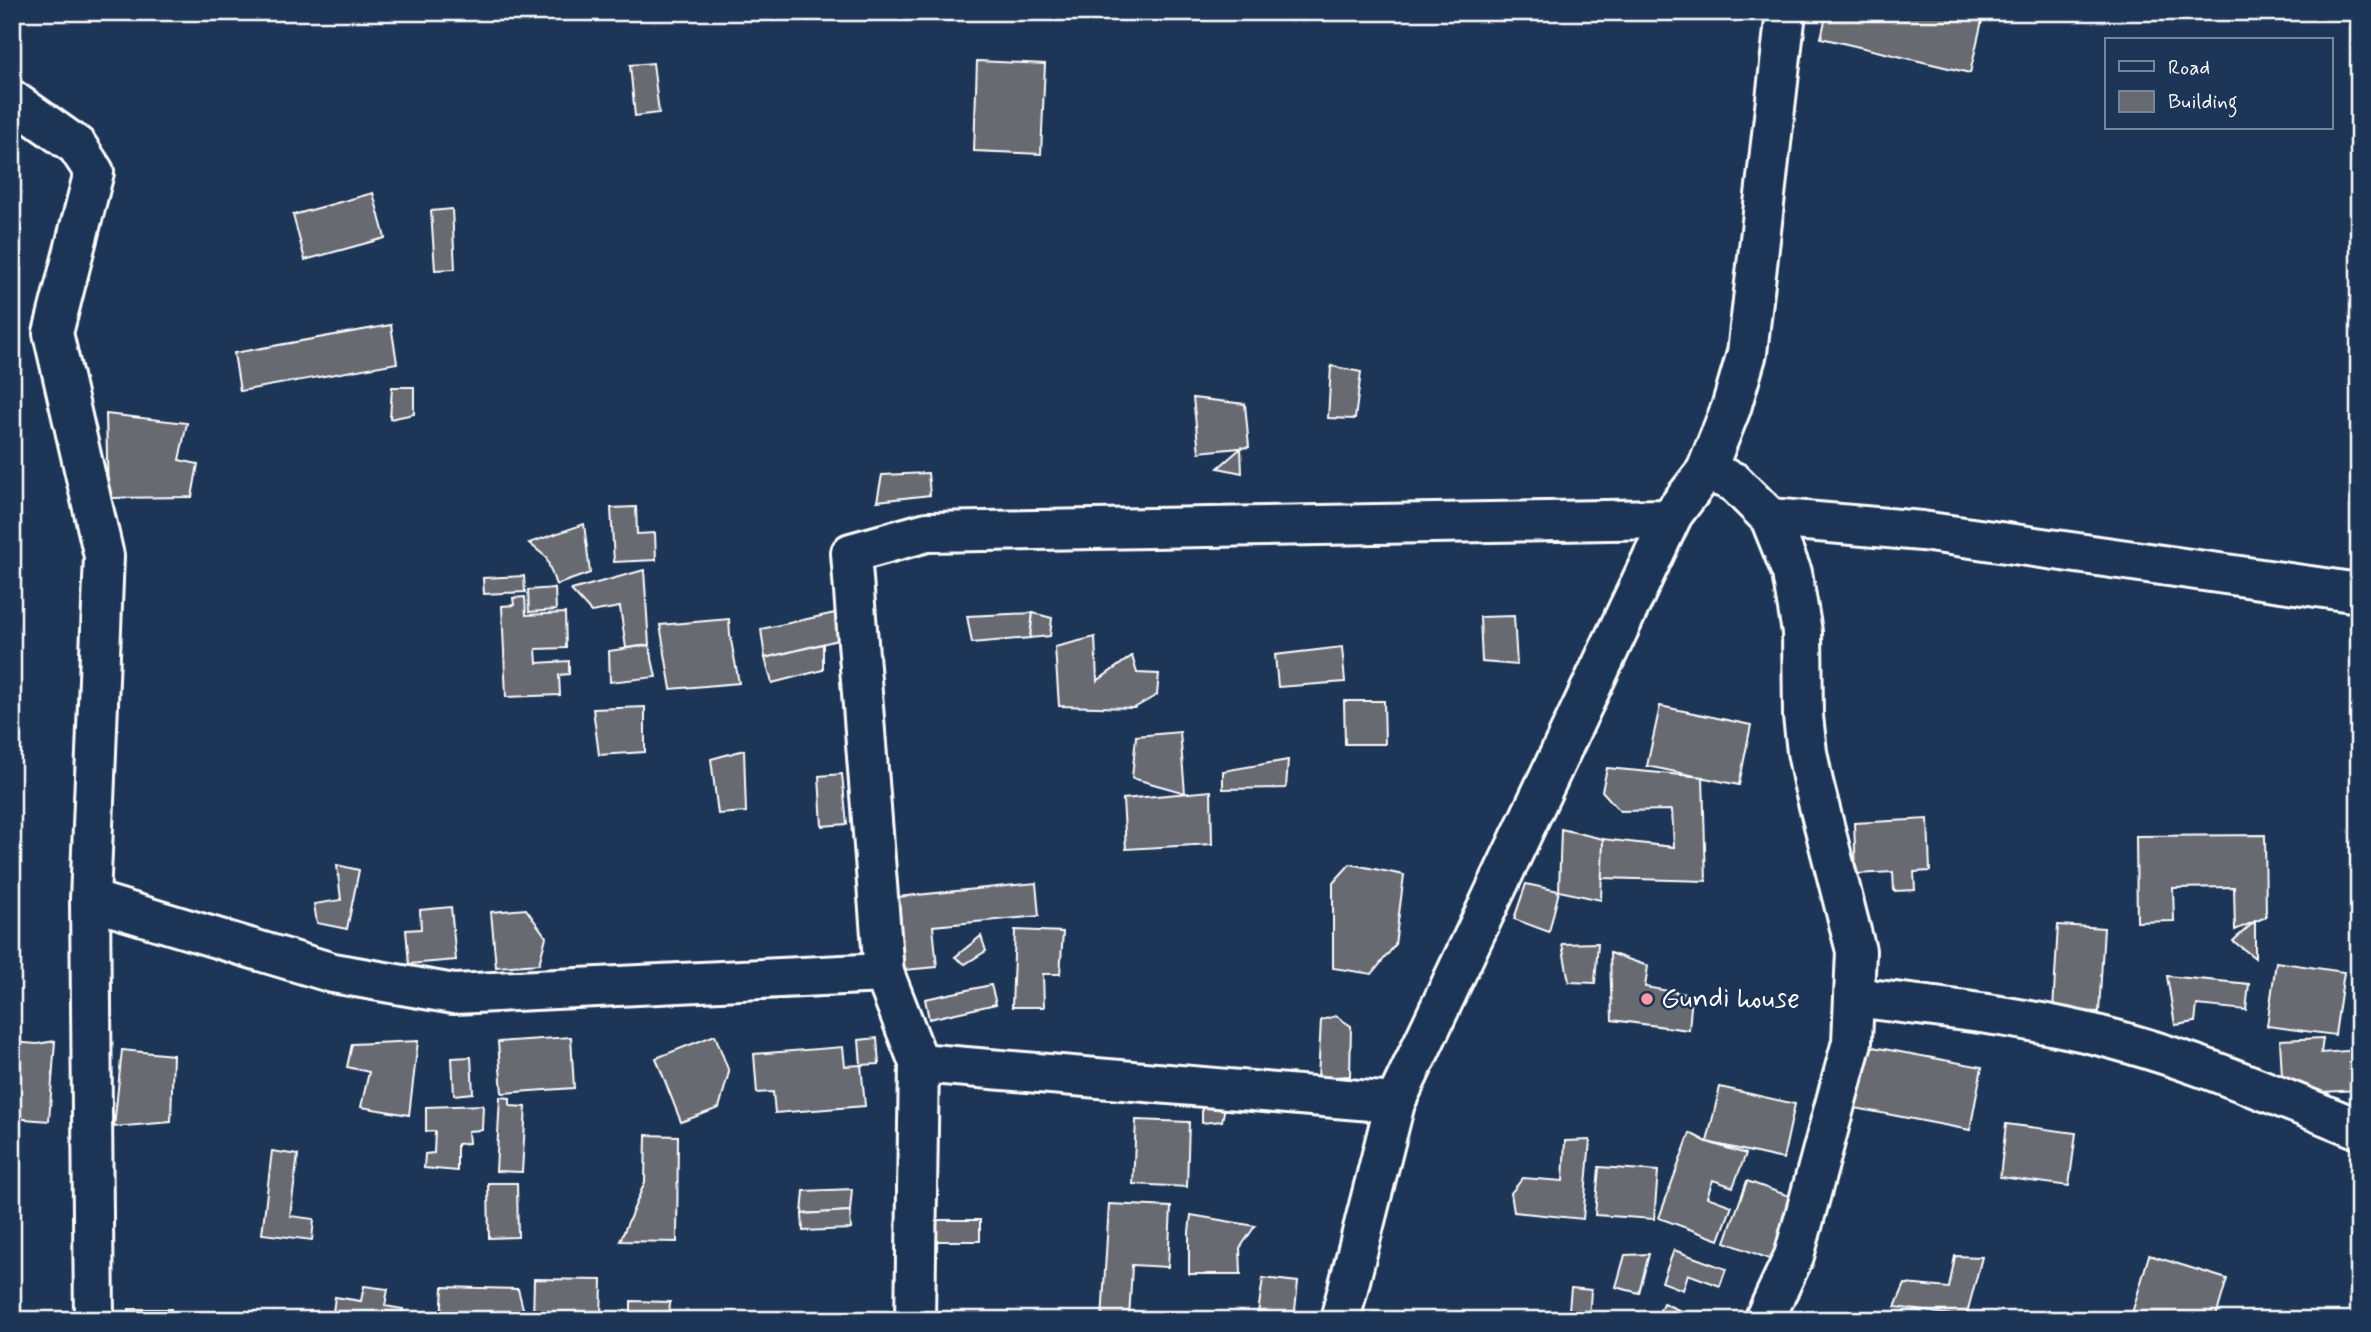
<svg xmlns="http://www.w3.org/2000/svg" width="2371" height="1332" font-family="Mynerve,sans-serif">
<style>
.building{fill:#676a71;stroke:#fff;stroke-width:2}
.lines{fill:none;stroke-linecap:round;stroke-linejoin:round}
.minor-casing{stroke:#fff;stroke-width:44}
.minor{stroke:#1d3557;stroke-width:38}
.poi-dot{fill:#ff9aa2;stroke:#1d3557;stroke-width:2.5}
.labels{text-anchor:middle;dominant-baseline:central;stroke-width:5;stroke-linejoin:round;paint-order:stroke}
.poi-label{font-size:28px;fill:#fff;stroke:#1d3557;text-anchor:start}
</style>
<rect width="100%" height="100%" fill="#1d3557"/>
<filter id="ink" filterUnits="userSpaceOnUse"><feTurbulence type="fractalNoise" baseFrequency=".0143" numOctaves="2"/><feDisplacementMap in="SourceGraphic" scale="14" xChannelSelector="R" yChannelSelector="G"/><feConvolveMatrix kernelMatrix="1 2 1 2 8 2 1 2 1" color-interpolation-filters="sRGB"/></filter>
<g filter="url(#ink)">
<g class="building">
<path d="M 1827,12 L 1984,12 L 1970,73 L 1821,38 Z"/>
<path d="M 977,61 L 1045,64 L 1041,154 L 974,151 Z"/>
<path d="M 653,63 L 659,113 L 635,116 L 630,65 Z"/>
<path d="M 373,193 L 385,238 L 305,260 L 293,215 Z"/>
<path d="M 452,209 L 455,269 L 435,270 L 431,211 Z"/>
<path d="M 391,325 L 397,363 L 240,391 L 234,353 Z"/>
<path d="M 1331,366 L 1361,372 L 1355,419 L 1328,418 Z"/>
<path d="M 392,387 L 414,387 L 414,414 L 390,419 Z"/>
<path d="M 1193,398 L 1245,404 L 1249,447 L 1199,452 Z"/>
<path d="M 106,414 L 187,423 L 179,460 L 198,464 L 192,497 L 108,498 Z"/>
<path d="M 1241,448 L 1242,473 L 1218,468 Z"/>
<path d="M 928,473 L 930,495 L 877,501 L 882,475 Z"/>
<path d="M 636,507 L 637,534 L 655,533 L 656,560 L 614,562 L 611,508 Z"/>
<path d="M 584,524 L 590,573 L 556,585 L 546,557 L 529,543 Z"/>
<path d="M 644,570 L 649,645 L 626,648 L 620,607 L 591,612 L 571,590 Z"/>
<path d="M 524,576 L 525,592 L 484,594 L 483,578 Z"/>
<path d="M 555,588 L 556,610 L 529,612 L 528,590 Z"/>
<path d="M 525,597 L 526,615 L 565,613 L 566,648 L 536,649 L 537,663 L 569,661 L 569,674 L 559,675 L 560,695 L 506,697 L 502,606 L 514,605 L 513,598 Z"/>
<path d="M 835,613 L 838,640 L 765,658 L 761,629 Z"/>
<path d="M 1033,613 L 1030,638 L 972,643 L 967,616 Z"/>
<path d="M 1033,613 L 1052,618 L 1050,636 L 1030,638 Z"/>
<path d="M 1514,616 L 1517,665 L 1482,662 L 1480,617 Z"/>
<path d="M 729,619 L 730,635 L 739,683 L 671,689 L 660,625 Z"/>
<path d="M 1095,637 L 1097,681 L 1132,656 L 1137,673 L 1159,674 L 1157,695 L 1134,708 L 1059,706 L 1055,647 Z"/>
<path d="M 823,644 L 823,670 L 772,683 L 765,658 Z"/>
<path d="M 649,645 L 656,677 L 610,682 L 609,651 Z"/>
<path d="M 1342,647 L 1345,682 L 1278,687 L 1275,655 Z"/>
<path d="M 1344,701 L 1384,701 L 1385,744 L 1345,744 Z"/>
<path d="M 1660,706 L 1751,725 L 1739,785 L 1647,766 Z"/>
<path d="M 645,707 L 645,752 L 599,755 L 593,709 Z"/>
<path d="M 1180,732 L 1185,793 L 1132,778 L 1136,736 Z"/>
<path d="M 744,750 L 746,812 L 718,814 L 711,759 Z"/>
<path d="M 1288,760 L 1286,788 L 1223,789 L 1223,771 Z"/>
<path d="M 1607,768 L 1703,777 L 1706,881 L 1601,878 L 1603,839 L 1674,847 L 1672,810 L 1620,811 L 1602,791 Z"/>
<path d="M 842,774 L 847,824 L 822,826 L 819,776 Z"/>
<path d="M 1211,791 L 1212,844 L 1126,849 L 1123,799 Z"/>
<path d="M 1928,819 L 1930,871 L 1914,872 L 1915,890 L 1894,891 L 1893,872 L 1856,874 L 1854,823 Z"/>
<path d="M 1561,829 L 1603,839 L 1601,900 L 1559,891 Z"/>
<path d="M 2265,835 L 2266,917 L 2235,930 L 2234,887 L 2173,888 L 2174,921 L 2137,922 L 2136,836 Z"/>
<path d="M 1350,864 L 1404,875 L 1395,945 L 1372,974 L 1333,968 L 1333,883 Z"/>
<path d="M 337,865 L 359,870 L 347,929 L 317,923 L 314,904 L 341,900 Z"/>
<path d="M 1036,883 L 1039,916 L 933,926 L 937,967 L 904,970 L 897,897 Z"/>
<path d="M 1526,884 L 1559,891 L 1549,932 L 1514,919 Z"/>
<path d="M 451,907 L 456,960 L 409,964 L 406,930 L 421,929 L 420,910 Z"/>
<path d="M 526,909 L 546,937 L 539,964 L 496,967 L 491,912 Z"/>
<path d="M 2255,921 L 2255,958 L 2233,941 Z"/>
<path d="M 2058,925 L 2104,928 L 2099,1012 L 2053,1010 Z"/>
<path d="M 1015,930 L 1063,932 L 1060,974 L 1043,974 L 1044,1007 L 1012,1007 Z"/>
<path d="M 981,936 L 986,951 L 965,964 L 955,957 Z"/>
<path d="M 1598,943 L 1595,983 L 1569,982 L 1562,944 Z"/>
<path d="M 1610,953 L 1648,966 L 1645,987 L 1692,995 L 1689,1030 L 1612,1020 Z"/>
<path d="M 2276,962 L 2344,972 L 2335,1035 L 2267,1026 Z"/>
<path d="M 2167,976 L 2249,984 L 2246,1010 L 2197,1005 L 2195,1022 L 2175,1025 Z"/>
<path d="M 991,985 L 996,1004 L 929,1019 L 925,999 Z"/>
<path d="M 1336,1016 L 1351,1026 L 1350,1076 L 1318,1078 L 1321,1020 Z"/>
<path d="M 715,1035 L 729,1072 L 719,1108 L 681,1122 L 656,1058 Z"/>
<path d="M 571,1037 L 574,1088 L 502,1093 L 498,1042 Z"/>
<path d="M 877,1038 L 879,1064 L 861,1065 L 859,1040 Z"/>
<path d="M 2323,1038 L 2321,1053 L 2359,1050 L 2359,1090 L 2283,1094 L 2280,1040 Z"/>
<path d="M 55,1041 L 49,1121 L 12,1118 L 12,1042 L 37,1044 Z"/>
<path d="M 418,1041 L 409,1115 L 361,1107 L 369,1072 L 347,1067 L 352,1044 Z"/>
<path d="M 1862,1045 L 1982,1067 L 1970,1130 L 1850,1107 Z"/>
<path d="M 843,1047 L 845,1066 L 861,1065 L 865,1106 L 775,1113 L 773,1092 L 757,1093 L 754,1054 Z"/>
<path d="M 122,1050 L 173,1055 L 171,1122 L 114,1127 Z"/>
<path d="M 471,1057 L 473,1093 L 454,1095 L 452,1058 Z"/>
<path d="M 1720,1087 L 1795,1104 L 1783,1159 L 1707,1142 Z"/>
<path d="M 500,1097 L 510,1098 L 510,1106 L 526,1107 L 522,1172 L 496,1171 Z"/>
<path d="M 1202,1100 L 1225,1107 L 1222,1121 L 1202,1123 Z"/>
<path d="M 483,1105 L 482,1130 L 468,1131 L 469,1143 L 457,1144 L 457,1171 L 424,1168 L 425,1154 L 434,1153 L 435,1131 L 426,1131 L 426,1107 Z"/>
<path d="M 1136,1120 L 1189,1122 L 1187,1187 L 1133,1184 Z"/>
<path d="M 2006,1124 L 2076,1133 L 2069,1186 L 2000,1177 Z"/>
<path d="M 1690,1133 L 1707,1142 L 1746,1154 L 1733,1187 L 1713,1180 L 1707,1197 L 1732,1206 L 1719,1240 L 1659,1218 Z"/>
<path d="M 646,1135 L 678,1136 L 677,1242 L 620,1241 L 645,1182 Z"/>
<path d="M 1590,1140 L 1583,1219 L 1514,1212 L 1511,1193 L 1523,1178 L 1563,1181 L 1565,1141 Z"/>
<path d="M 272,1151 L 298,1155 L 290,1216 L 314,1219 L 312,1240 L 262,1234 Z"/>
<path d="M 1599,1167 L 1658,1171 L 1654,1219 L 1595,1215 Z"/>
<path d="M 1747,1181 L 1800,1200 L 1777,1262 L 1725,1242 Z"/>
<path d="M 488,1183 L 517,1183 L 518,1237 L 489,1238 Z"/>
<path d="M 852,1189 L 850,1211 L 802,1214 L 804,1191 Z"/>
<path d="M 1109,1204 L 1171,1207 L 1168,1267 L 1132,1265 L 1129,1320 L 1102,1320 Z"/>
<path d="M 850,1211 L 851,1229 L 803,1231 L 802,1214 Z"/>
<path d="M 1191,1215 L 1255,1226 L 1240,1248 L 1241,1274 L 1189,1274 L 1189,1232 Z"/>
<rect x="929" y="1220" width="51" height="21"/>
<path d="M 1674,1250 L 1726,1269 L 1720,1286 L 1688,1274 L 1683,1290 L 1662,1282 Z"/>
<path d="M 1649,1254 L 1639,1293 L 1616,1287 L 1625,1255 Z"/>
<path d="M 2149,1255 L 2227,1279 L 2215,1320 L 2130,1320 Z"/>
<path d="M 1955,1256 L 1982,1257 L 1966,1317 L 1895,1307 L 1905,1284 L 1949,1288 Z"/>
<path d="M 2358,1259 L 2359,1260 L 2359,1299 L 2349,1296 Z"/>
<path d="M 1263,1278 L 1298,1282 L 1294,1320 L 1257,1320 Z"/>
<path d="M 534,1279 L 602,1280 L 601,1320 L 533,1320 Z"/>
<path d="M 364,1286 L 388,1289 L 385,1306 L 403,1309 L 402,1320 L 332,1320 L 335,1297 L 361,1301 Z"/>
<path d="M 443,1287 L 518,1289 L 526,1320 L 441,1320 Z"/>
<path d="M 1571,1288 L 1591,1290 L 1589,1320 L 1568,1320 Z"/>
<path d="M 631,1301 L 670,1302 L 669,1320 L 631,1320 Z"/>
<path d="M 1663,1303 L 1701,1320 L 1656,1320 Z"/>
<rect x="129" y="1309" width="42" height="11"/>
</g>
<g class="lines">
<g class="minor-casing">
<g id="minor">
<path d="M 12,100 L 77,146 L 94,172 L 53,333 L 104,556 L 90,900 L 94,1320"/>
<path d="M 1706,471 L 1734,482 L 1770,518 L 1792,573 L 1802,632 L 1803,716 L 1807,752 L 1813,782 L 1856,951 L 1852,1042 L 1794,1256 L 1764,1320"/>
<path d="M 1770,518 L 1922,531 L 2359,593"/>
<path d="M 90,900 L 333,973 L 454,994 L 884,973"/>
<path d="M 1854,997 C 1925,1006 1997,1013 2066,1028 C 2168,1049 2263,1090 2359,1129"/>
<path d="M 919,1063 L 1395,1103"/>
<path d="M 915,1320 L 919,1063 L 884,973 L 851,553 L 927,532 L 1665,519 L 1673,514"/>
<path d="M 1340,1320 L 1395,1103 L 1673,514 L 1706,471 L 1731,408 L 1747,353 L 1786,12"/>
</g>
</g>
<use href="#minor" class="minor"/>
</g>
</g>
<circle class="poi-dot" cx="1647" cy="999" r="7"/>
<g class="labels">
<g class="poi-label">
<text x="1661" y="999">Gundi house</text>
</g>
</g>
<rect width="2371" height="1332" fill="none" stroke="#1d3557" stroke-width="42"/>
<rect x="21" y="21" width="2329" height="1290" fill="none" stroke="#fff" stroke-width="2.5" filter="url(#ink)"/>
<rect x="2105" y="38" width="228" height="91" fill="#1d3557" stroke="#77869a" stroke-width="2"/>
<rect x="2119" y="61" width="35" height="10" fill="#1d3557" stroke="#77869a" stroke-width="2"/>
<text x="2168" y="74" font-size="21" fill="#ffffff">Road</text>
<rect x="2119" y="91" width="35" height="21" fill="#676a71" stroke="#77869a" stroke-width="2"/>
<text x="2168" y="108" font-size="21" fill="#ffffff">Building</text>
</svg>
